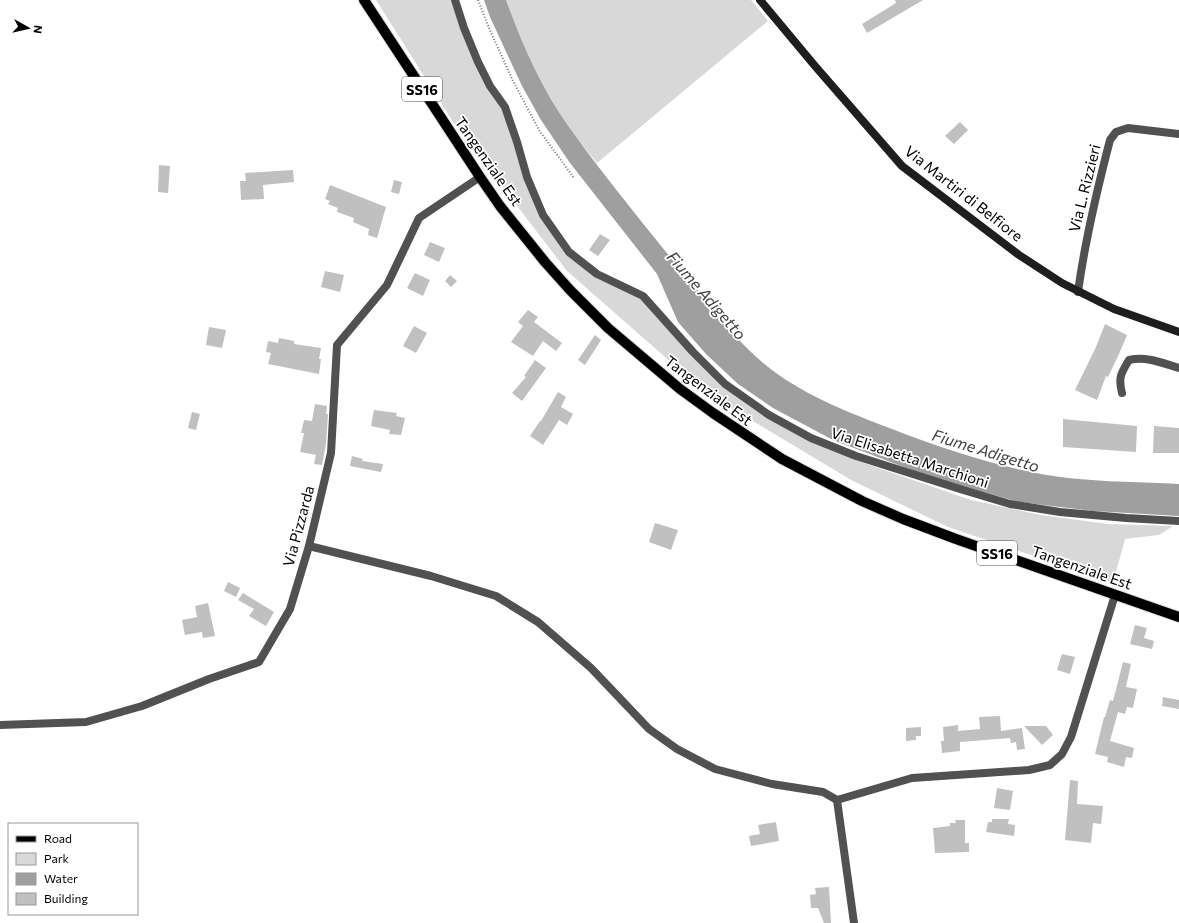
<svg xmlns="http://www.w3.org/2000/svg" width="1179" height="923" font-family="Commissioner,sans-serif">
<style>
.green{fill:#d8d8d8}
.water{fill:#9f9f9f}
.building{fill:#c0c0c0}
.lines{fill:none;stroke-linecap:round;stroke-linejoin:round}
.primary-casing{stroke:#dbdbdb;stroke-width:12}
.path{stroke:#737373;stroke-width:2;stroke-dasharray:1 2;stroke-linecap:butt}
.street{stroke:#515151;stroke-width:8}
.secondary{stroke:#1e1e1e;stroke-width:8}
.primary{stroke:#000;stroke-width:10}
.labels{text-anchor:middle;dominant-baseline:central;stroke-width:3.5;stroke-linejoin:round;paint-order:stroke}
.shield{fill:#fff;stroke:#4c4c4c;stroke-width:1}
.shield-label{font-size:14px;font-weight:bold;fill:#000}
.street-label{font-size:15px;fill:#000;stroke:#fff}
.water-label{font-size:16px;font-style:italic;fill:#404040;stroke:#fff}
</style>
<rect width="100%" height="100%" fill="#fff"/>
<g class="green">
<path d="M 376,0 L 451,0 L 461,27 L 503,108 L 523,176 L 565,252 L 640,298 L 721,386 L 756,411 L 806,438 L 858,461 L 971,500 L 1041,515 L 1108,524 L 1173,526 L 1159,535 L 1125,539 L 1113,583 L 948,527 L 851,480 L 706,393 L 567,271 L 453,122 Z"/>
<path d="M 506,0 L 751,0 L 768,21 L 597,163 C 587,151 577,139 569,127 C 542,88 522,44 506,0 Z"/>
</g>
<path class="water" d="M 484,0 L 506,0 C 522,44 542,89 569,127 C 591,158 614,187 637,216 C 658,242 678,267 699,292 C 721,320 744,349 772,370 C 808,397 850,413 892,429 C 946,450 1009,471 1068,478 C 1104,482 1142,482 1179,484 L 1179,516 L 1093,511 L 1019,502 L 930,477 L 833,440 L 773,408 L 738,384 L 706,354 L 678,322 L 657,274 L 570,163 L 541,120 L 522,86 L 490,17 Z"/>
<g class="building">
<path d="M 895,0 L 923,0 L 867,33 L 862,24 L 896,3 Z"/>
<path d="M 960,122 L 968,130 L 954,144 L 945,136 Z"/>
<path d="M 159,165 L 170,166 L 168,193 L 158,192 Z"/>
<path d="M 293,170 L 294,182 L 263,185 L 264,199 L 241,200 L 240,181 L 246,181 L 245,173 Z"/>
<path d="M 394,180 L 402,182 L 399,194 L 391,192 Z"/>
<path d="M 330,185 L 386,207 L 377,238 L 368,235 L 369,229 L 353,222 L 354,218 L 337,212 L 338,208 L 328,204 L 330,201 L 325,199 Z"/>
<path d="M 600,234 L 610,240 L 598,256 L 589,250 Z"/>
<path d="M 430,242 L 445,248 L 439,262 L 424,255 Z"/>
<path d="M 325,271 L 344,275 L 340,292 L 321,287 Z"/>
<path d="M 415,273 L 430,280 L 423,296 L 407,288 Z"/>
<path d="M 450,275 L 457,281 L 451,287 L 445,281 Z"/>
<path d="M 528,310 L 538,317 L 534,322 L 562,343 L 556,351 L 543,341 L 533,356 L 511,342 L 523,326 L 518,322 Z"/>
<path d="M 1105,324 L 1127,335 L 1119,354 L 1108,377 L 1106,376 L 1097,400 L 1075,390 L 1096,347 Z"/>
<path d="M 414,326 L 427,333 L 416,353 L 403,346 Z"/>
<path d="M 209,327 L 226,330 L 222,348 L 206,345 Z"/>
<path d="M 595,335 L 601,340 L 585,365 L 578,360 Z"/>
<path d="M 279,338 L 294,341 L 294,344 L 321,348 L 319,359 L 321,359 L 319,374 L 268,364 L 271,353 L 266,352 L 268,341 L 278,343 Z"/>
<path d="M 535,360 L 546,368 L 522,401 L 512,393 L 526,377 L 524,376 Z"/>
<path d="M 558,392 L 566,397 L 561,407 L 573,414 L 567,425 L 559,420 L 543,445 L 530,436 L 540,421 L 541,421 Z"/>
<path d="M 315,404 L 327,406 L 326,414 L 328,414 L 326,444 L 322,465 L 314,464 L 316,455 L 300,452 L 304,433 L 301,433 L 304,420 L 312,421 Z"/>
<path d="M 374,410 L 397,413 L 396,416 L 405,418 L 401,435 L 389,434 L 390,430 L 371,426 Z"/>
<path d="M 192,412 L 200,414 L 196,430 L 188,428 Z"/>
<path d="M 1063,419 L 1137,426 L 1136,452 L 1063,447 Z"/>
<path d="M 1154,426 L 1179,428 L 1179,453 L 1153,453 Z"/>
<path d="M 352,456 L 363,459 L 362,461 L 383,464 L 381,472 L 350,466 Z"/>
<path d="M 655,523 L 678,530 L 671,550 L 649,542 Z"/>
<path d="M 228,582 L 240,588 L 236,597 L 224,591 Z"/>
<path d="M 243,593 L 274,612 L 266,626 L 249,616 L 254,609 L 238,600 Z"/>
<path d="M 208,603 L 215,636 L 203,638 L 202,632 L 185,635 L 182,620 L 197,617 L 195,606 Z"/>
<path d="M 1135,625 L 1147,628 L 1144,638 L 1154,641 L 1152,649 L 1130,644 Z"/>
<path d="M 1062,654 L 1075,657 L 1070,674 L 1057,670 Z"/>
<path d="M 1123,662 L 1131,664 L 1126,687 L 1137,689 L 1133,708 L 1127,707 L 1125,714 L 1118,712 L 1110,741 L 1134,748 L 1132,758 L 1126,757 L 1124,767 L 1107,762 L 1108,757 L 1095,754 L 1104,717 L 1105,717 L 1110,700 L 1113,701 Z"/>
<path d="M 1163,697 L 1179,700 L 1179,709 L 1162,706 Z"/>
<path d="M 1000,716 L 1001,731 L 1022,728 L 1025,749 L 1017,750 L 1016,742 L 1011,743 L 1010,738 L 960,742 L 960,751 L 942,753 L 941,741 L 944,741 L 943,727 L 958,725 L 958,731 L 980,729 L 979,717 Z"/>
<path d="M 1024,726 L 1046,726 L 1053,735 L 1042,745 Z"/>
<path d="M 921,727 L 921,736 L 916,736 L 916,740 L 906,741 L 906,728 Z"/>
<path d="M 1070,780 L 1078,781 L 1077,804 L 1103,806 L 1101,824 L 1093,823 L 1091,843 L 1065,840 Z"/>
<path d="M 997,788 L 1013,791 L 1010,810 L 994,808 Z"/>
<path d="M 992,819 L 1009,819 L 1008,824 L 1015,825 L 1014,836 L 986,832 L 988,822 L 992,822 Z"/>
<path d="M 955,820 L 965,820 L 965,843 L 969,843 L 969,852 L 935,853 L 933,828 L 950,826 L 950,823 L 956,823 Z"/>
<path d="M 776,822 L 779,841 L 751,846 L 749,836 L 760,834 L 758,825 Z"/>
<path d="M 829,887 L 831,923 L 824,923 L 818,908 L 811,908 L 810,895 L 816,894 L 815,888 Z"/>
</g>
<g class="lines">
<g class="primary-casing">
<path id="primary" d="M 364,0 L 480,177 L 500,206 L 545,262 L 570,290 L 608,328 L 680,389 L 713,413 L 782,459 L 862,501 L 903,519 L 956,539 L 1179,617"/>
</g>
<path class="path" d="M 478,0 L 489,28 L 513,81 L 539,130 L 574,178"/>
<g class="street">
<path d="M 455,0 L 464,28 L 478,62 L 490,86 L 505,107 L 517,142 L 527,177 L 543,215 L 569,252 L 597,274 L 643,296 L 693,352 L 725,384 L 769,415 L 811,438 L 856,456 L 960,489 L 1010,504 L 1060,512 L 1126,518 L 1179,521"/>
<path d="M 1078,292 C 1085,240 1097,190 1110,140 L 1116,132 L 1128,128 L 1179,134"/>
<path d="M 1122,393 C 1118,378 1121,373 1129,360 C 1147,356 1162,363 1179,368"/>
<path d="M 309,546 L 431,576 L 496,596 L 538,622 L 591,668 L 649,729 L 677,749 L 715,769 L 772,784 L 823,792 L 837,800 L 912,778 L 1029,770 L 1050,765 L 1062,754 L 1071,737 L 1115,595"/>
<path d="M 0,725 L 86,722 L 142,706 L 209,679 L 259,662 L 290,609 L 309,546 L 331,453 L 337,345 L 387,285 L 419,218 L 480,177"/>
<path d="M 837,800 L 854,923"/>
</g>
<path class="secondary" d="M 760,0 L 815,66 L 902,166 L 1019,255 L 1062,283 L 1114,309 L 1179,332"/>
<use href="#primary" class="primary"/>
</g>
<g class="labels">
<g class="shield">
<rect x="402" y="77" width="40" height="24" rx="3"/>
<rect x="977" y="541" width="40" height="24" rx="3"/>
</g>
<g class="shield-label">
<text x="422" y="89">SS16</text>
<text x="997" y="553">SS16</text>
</g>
<g class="street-label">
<text transform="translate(489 161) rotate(55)">Tangenziale Est</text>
<text transform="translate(1084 188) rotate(-76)">Via L. Rizzieri</text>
<text transform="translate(964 193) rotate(38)">Via Martiri di Belfiore</text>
<text transform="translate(709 390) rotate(37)">Tangenziale Est</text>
<text transform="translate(910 457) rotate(18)">Via Elisabetta Marchioni</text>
<text transform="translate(298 526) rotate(-75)">Via Pizzarda</text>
<text transform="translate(1082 567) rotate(19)">Tangenziale Est</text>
</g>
<g class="water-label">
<text transform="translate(707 295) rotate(49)">Fiume Adigetto</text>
<text transform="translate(986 450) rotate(17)">Fiume Adigetto</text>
</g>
</g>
<rect x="8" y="823" width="130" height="92" fill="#ffffff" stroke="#999999"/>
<rect x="16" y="836" width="20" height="6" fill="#000000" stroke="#999999"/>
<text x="44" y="843" font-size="12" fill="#000000">Road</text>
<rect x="16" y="853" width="20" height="12" fill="#d8d8d8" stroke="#999999"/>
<text x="44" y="863" font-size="12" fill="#000000">Park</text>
<rect x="16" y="873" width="20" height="12" fill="#9f9f9f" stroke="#999999"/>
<text x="44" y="883" font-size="12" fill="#000000">Water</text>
<rect x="16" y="893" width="20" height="12" fill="#c0c0c0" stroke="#999999"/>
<text x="44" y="903" font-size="12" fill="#000000">Building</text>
<g transform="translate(28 28) rotate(98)" stroke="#ffffff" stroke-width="3" paint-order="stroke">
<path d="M0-3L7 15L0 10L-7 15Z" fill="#000000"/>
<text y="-6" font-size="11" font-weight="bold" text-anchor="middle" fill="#000000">N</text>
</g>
</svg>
